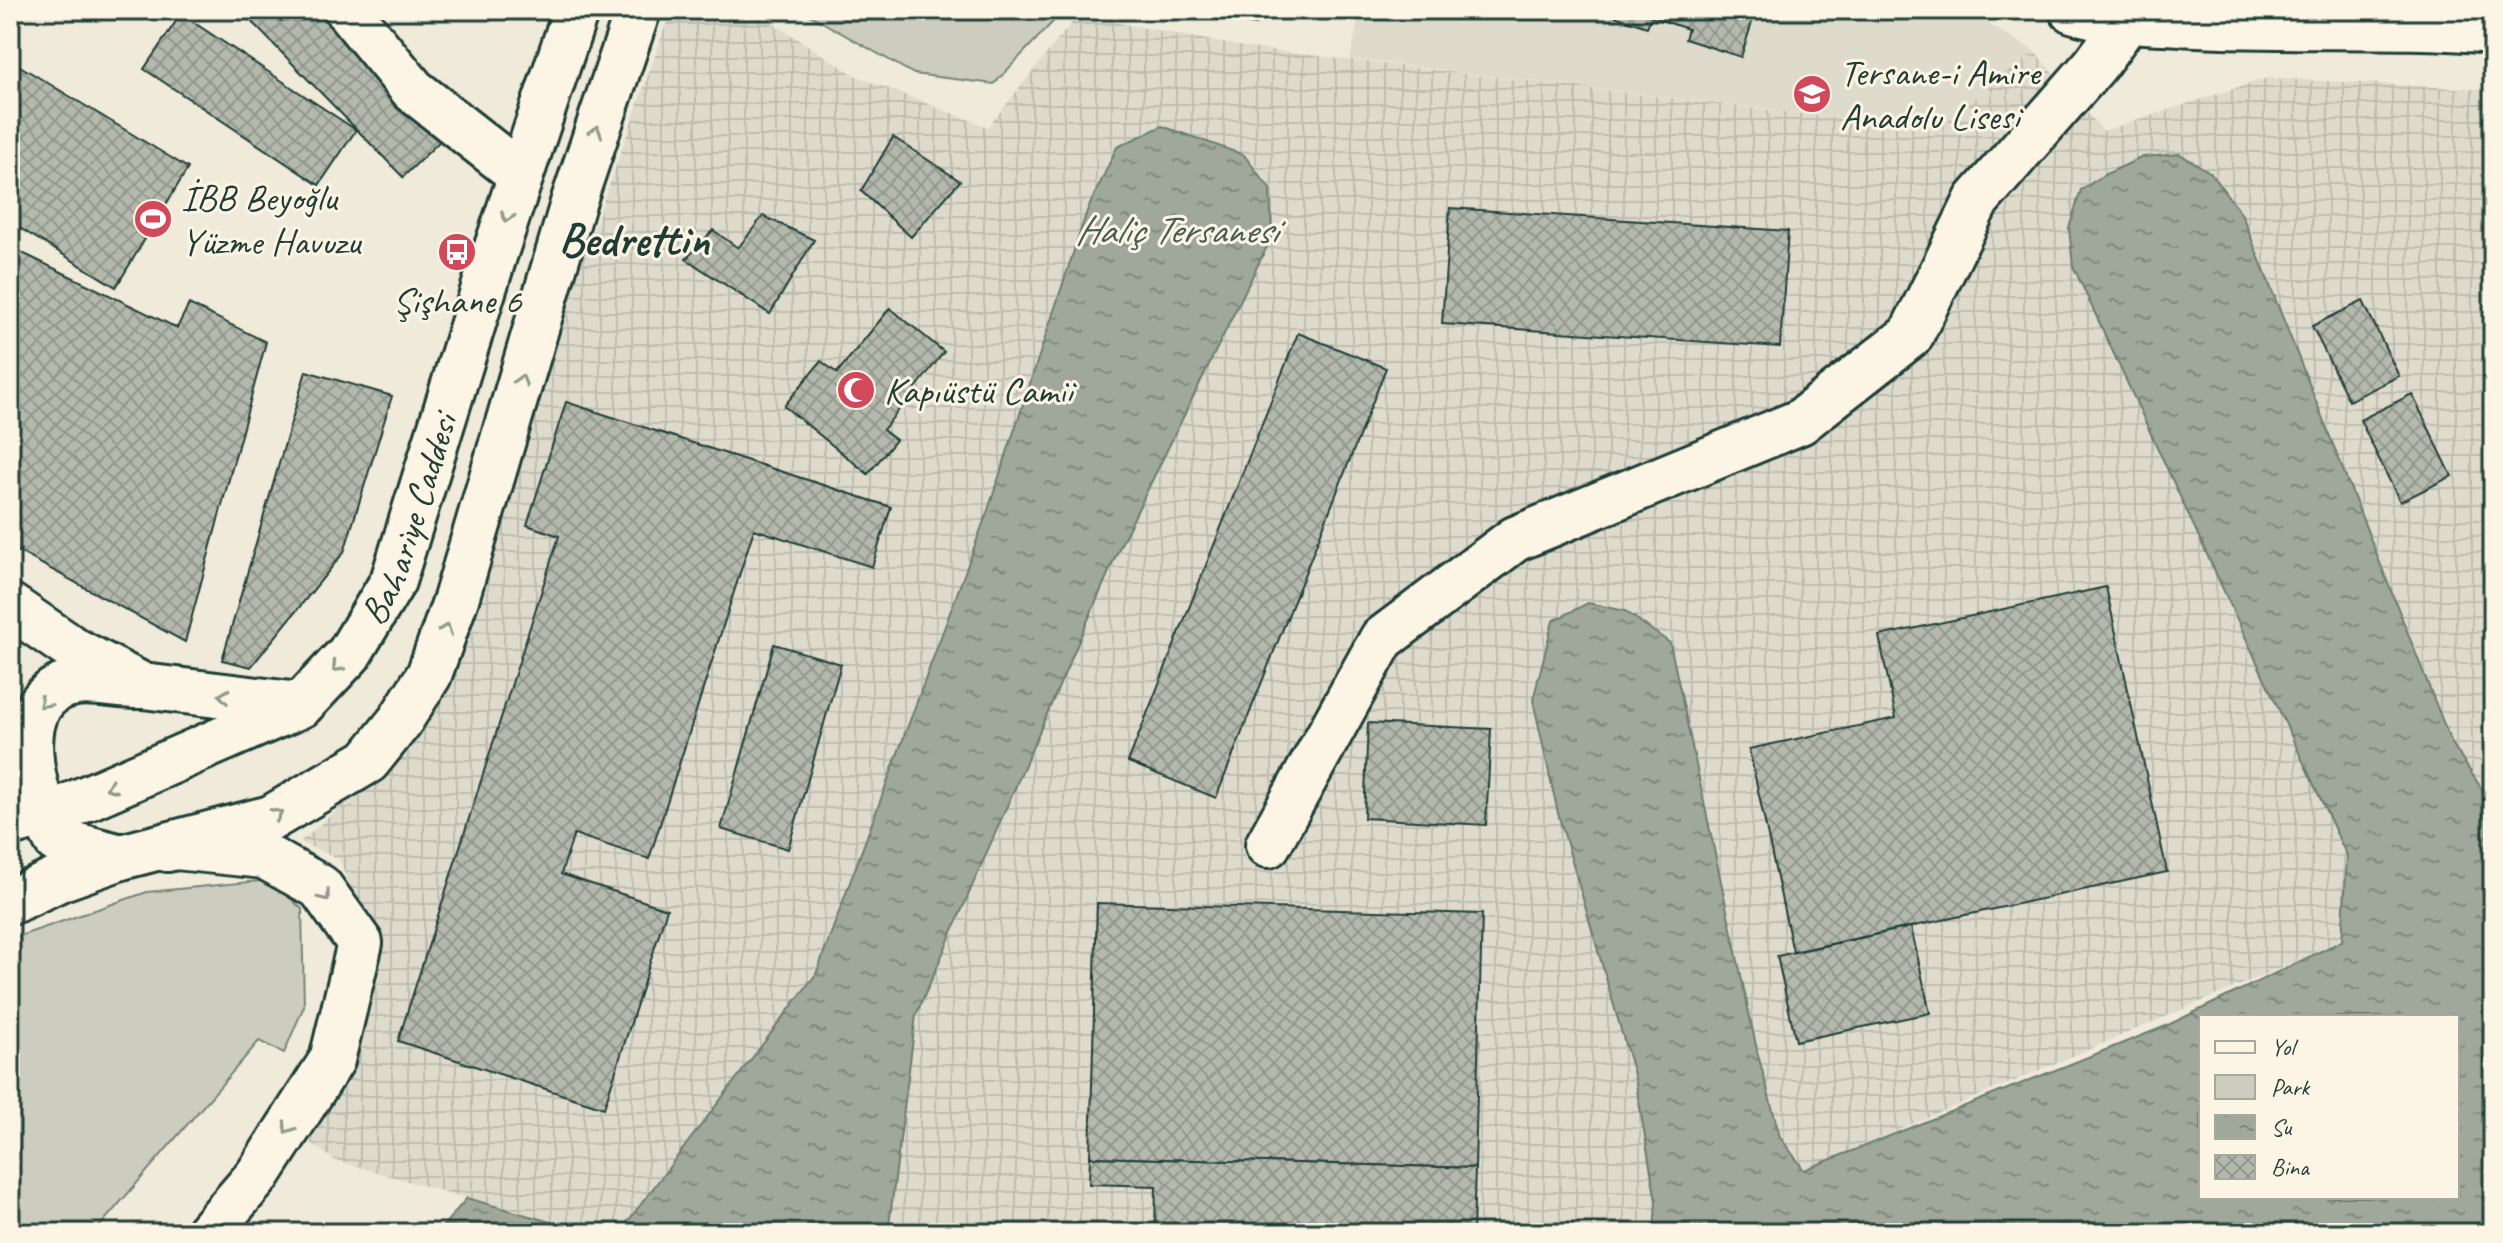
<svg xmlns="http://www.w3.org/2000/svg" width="2503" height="1243" font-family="Caveat,sans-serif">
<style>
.built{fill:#dedbcc}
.industrial{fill:url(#industrial-grid)}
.green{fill:#cccdbf;stroke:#76857a;stroke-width:2}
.water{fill:url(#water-ripples);stroke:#6c7d71;stroke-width:2;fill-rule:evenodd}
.building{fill:url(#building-cross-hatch);stroke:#1f3d34;stroke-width:2}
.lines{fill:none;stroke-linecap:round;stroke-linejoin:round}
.minor-casing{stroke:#1f3d34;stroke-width:50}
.major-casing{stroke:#1f3d34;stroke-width:50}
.minor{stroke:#fcf5e5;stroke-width:44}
.major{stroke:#fcf5e5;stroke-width:44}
.oneway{stroke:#8e998c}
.labels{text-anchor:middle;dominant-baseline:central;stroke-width:6;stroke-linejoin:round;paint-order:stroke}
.poi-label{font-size:38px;fill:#1f3d34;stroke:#fcf5e5;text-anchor:start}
.street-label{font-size:38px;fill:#1f3d34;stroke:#fcf5e5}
.water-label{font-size:40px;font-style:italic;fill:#455d53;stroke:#fcf5e5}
.district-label{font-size:46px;font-weight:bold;fill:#1f3d34;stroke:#fcf5e5}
</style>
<defs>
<pattern id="industrial-grid" width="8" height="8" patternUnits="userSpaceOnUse" patternTransform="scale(2)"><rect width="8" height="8" fill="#dedbcc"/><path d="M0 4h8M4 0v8" fill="none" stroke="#bebdb0"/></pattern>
<pattern id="water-ripples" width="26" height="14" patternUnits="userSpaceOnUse" patternTransform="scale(2)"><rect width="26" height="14" fill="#9fa89a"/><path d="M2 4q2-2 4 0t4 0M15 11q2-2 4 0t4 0" fill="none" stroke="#818a7e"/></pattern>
<pattern id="building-cross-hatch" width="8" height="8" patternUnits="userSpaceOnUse" patternTransform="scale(2)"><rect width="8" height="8" fill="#b5b9ad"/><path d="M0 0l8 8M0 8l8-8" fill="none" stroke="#93988e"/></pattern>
</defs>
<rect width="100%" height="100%" fill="#efeada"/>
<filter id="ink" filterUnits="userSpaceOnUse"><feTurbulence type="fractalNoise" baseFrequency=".0125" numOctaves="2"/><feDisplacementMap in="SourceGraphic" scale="16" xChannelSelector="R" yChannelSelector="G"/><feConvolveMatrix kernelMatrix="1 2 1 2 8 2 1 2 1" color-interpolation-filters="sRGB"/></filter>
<g filter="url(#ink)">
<path class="built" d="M 1361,10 L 1965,10 L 2034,51 L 1937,130 L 1350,59 Z"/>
<path class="industrial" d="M 671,10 L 752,10 L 858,77 L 988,127 L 1078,15 L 1243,47 L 1936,130 L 2034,51 L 2103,131 L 2267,78 L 2493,90 L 2493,806 L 2451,742 L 2320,797 L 2347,856 L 2342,942 L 1804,1170 L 1780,1137 L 1758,1055 L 1635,1078 L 1656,1201 L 1654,1233 L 888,1233 L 915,1015 L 816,974 L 619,1233 L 589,1233 L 334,1160 L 298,1134 L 371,943 L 339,859 L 300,842 L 363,787 L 438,670 Z"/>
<g class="green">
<path d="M 801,10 L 1064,10 L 994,84 L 914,74 Z"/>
<path d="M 1159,10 L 1259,10 L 1256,25 Z"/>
<path d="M 270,880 L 302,909 L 304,1006 L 284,1053 L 259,1041 L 94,1233 L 10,1233 L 11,939 L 147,892 Z"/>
</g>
<g class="water">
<path d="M 1162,126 L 1244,155 L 1270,189 L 1272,236 L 1121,544 L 916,1015 L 888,1233 L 619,1233 L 816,974 L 988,510 L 1087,211 L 1117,147 Z"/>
<path d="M 2180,154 L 2211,173 L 2242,215 L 2451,742 L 2493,806 L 2493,1233 L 1654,1233 L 1656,1201 L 1635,1078 L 1558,813 L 1533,700 L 1553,621 L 1588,603 L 1625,611 L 1670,643 L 1758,1055 L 1780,1137 L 1804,1170 L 2166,1026 L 2342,941 L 2347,856 L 2073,266 L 2069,228 L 2081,190 L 2104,175 L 2143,157 ZM 2201,1017 L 2457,1017 L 2457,1197 L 2201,1197 Z"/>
<path d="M 467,1198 L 589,1233 L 437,1233 Z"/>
</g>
<g class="building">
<path d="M 258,10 L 322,10 L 445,136 L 403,177 L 249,19 Z"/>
<path d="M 1602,10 L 1756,10 L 1741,57 L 1685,39 L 1688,29 L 1651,17 L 1647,27 L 1602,12 Z"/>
<path d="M 181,14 L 356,130 L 319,185 L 144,69 Z"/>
<path d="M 10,60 L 188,168 L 116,287 L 10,222 Z"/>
<path d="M 893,137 L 960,181 L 911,237 L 861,191 Z"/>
<path d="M 1450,208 L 1788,231 L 1780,347 L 1442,324 Z"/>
<path d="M 763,216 L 814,240 L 770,314 L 686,259 L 713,230 L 738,248 Z"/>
<path d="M 10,247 L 177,328 L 189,304 L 266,342 L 185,642 L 10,547 Z"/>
<path d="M 2363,301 L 2399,376 L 2349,401 L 2312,326 Z"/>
<path d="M 890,308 L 944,352 L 883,430 L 896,440 L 868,474 L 784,406 L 821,361 L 837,373 Z"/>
<path d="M 1298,333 L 1386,368 L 1216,798 L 1128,762 Z"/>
<path d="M 306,371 L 392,396 L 344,552 L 251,667 L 222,660 Z"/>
<path d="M 2412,394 L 2452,476 L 2400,502 L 2360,420 Z"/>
<path d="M 566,402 L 891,507 L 872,567 L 754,529 L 649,859 L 574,834 L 561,874 L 667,909 L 604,1108 L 398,1041 L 559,536 L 527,525 Z"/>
<path d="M 2106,587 L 2167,872 L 1793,952 L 1749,749 L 1896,718 L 1879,636 Z"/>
<path d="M 774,644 L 841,664 L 788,849 L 721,829 Z"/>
<path d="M 1368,723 L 1491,729 L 1486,825 L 1364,818 Z"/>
<path d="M 1097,903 L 1482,914 L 1475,1168 L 1090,1157 Z"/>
<path d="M 1911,927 L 1930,1013 L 1796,1041 L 1777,956 Z"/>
<path d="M 1090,1157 L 1475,1168 L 1473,1233 L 1155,1233 L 1156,1186 L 1089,1184 Z"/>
</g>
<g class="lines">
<g class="minor-casing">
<g id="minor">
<path d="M 347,10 L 413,90 L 521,175"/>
<path d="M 1268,845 L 1382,639 L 1515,539 L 1800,422 L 1911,335 L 1977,200 L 2095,65 L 2128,20"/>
<path d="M 167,849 L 176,847 L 264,856 L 320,887 L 360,943 L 332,1060 L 258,1175 L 208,1233"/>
</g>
</g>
<g class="major-casing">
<g id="major">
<path d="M 2072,10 C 2106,21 2145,21 2181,23 C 2285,30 2390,22 2493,31"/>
<path d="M 10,606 L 74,650 L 143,686 L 299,705"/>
<path id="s1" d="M 10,824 L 62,809 L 301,705 L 349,654 L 393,581 L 494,256 L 576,10"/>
<path d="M 121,857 L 56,840 C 33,798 4,695 75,683 C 95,680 121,687 143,686"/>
<path d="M 10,902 L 59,879 L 121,857 L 271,818 L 368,761 L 400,721 L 429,675 L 456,599 L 574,200 L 638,10"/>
</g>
</g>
<use href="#minor" class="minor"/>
<use href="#major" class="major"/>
</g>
<defs><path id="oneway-chevron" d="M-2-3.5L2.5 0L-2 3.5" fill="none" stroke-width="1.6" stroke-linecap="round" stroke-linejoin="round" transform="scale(2)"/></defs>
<g class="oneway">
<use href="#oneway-chevron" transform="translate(596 131) rotate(-72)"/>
<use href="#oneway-chevron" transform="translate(507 217) rotate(108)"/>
<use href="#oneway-chevron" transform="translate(521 380) rotate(-74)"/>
<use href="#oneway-chevron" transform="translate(446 629) rotate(-70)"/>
<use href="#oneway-chevron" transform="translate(337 667) rotate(133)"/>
<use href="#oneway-chevron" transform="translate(224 696) rotate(-173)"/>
<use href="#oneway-chevron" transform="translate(44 703) rotate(132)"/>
<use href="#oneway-chevron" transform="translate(111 787) rotate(157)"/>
<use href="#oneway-chevron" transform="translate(277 814) rotate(-27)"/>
<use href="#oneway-chevron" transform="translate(325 896) rotate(51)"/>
<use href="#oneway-chevron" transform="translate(288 1128) rotate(123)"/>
</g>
</g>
<defs>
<g id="school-disc" transform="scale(2)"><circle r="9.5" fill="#d1495b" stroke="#fcf5e5"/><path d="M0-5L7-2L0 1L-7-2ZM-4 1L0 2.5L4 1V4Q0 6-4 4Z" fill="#fff"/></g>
<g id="stadium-disc" transform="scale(2)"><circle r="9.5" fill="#d1495b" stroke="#fcf5e5"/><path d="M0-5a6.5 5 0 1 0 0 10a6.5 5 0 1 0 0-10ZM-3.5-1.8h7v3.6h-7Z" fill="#fff"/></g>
<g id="bus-disc" transform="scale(2)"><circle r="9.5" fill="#d1495b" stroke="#fcf5e5"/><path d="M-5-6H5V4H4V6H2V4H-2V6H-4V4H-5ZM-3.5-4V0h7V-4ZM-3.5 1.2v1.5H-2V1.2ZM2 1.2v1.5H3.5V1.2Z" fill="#fff"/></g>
<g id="mosque-disc" transform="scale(2)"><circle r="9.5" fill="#d1495b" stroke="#fcf5e5"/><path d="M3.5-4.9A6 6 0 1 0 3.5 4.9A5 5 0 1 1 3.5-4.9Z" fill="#fff"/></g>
</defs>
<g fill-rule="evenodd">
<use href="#school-disc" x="1812" y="94"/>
<use href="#stadium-disc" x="153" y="219"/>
<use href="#bus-disc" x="457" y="252"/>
<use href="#mosque-disc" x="856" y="390"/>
</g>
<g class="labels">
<g class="poi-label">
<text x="1840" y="72">Tersane-i Amire<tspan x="1840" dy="44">Anadolu Lisesi</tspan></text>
<text x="181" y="197">İBB Beyoğlu<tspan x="181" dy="44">Yüzme Havuzu</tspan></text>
<text x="457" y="300" text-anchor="middle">Şişhane 6</text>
<text x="884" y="390">Kapıüstü Camii</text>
</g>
<g class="street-label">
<text stroke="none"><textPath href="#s1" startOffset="534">Bahariye Caddesi</textPath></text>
</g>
<g class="water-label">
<text x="1176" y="230">Haliç Tersanesi</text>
</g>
<g class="district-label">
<text x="634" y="240">Bedrettin</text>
</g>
</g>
<rect width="2503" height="1243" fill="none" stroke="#fcf5e5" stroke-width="40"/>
<rect x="20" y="20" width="2463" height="1203" fill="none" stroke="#1f3d34" stroke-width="3" filter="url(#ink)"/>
<rect x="2199" y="1015" width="260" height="184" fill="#fcf5e5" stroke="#a4ab9e" stroke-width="2"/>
<rect x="2215" y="1041" width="40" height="12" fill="#fcf5e5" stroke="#a4ab9e" stroke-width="2"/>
<text x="2271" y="1055" font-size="24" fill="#1f3d34">Yol</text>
<rect x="2215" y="1075" width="40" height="24" fill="#cccdbf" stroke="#a4ab9e" stroke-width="2"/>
<text x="2271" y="1095" font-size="24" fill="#1f3d34">Park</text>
<rect x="2215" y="1115" width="40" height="24" fill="url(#water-ripples)" stroke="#a4ab9e" stroke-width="2"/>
<text x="2271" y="1135" font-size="24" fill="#1f3d34">Su</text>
<rect x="2215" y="1155" width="40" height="24" fill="url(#building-cross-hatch)" stroke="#a4ab9e" stroke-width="2"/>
<text x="2271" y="1175" font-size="24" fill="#1f3d34">Bina</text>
</svg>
